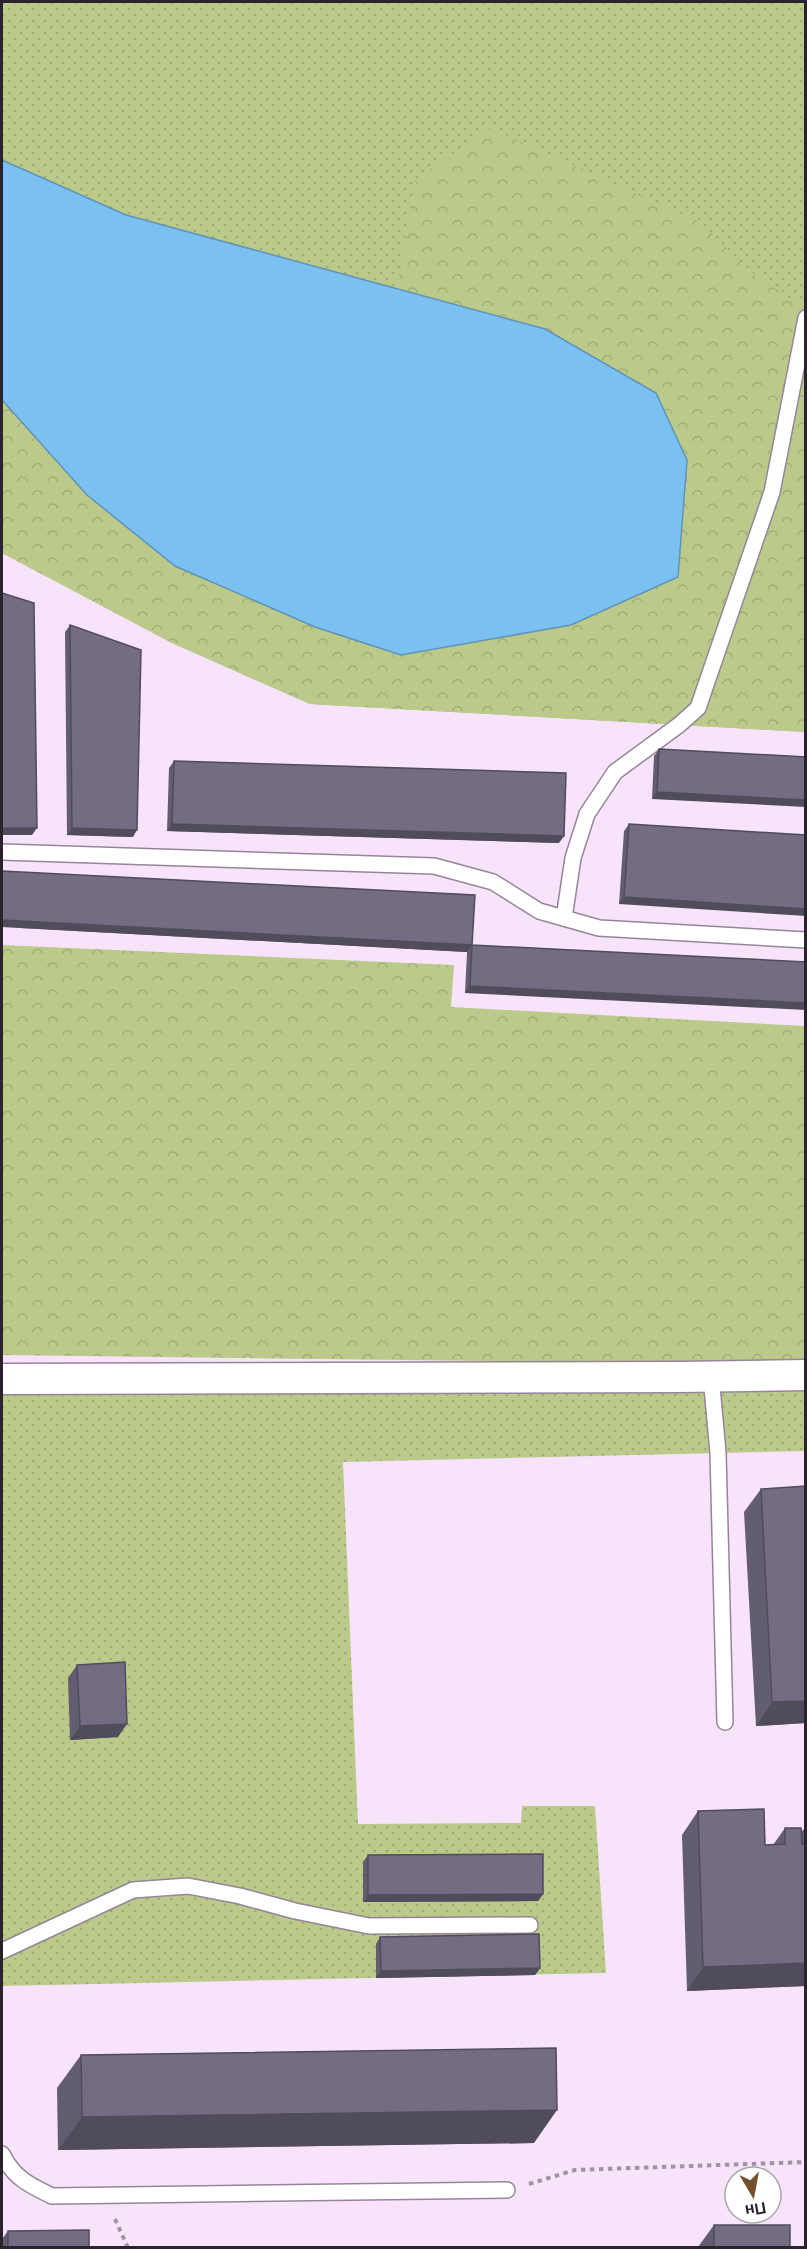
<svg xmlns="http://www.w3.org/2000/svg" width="807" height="2249" font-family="Barlow,sans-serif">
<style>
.grass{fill:url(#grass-dots)}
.forest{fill:url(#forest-crowns)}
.water{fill:#7ac1f2;stroke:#6292b6;stroke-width:1.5}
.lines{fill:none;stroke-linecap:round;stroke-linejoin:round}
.service-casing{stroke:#968599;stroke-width:18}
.minor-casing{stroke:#968599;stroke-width:33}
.path{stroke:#a193a3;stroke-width:4;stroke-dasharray:4.5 4.5;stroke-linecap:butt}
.service{stroke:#fff;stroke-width:15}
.minor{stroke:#fff;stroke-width:30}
.wall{fill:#635d70}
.shaded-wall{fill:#504c5b}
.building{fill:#736c82;stroke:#504c5b;stroke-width:1.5}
</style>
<defs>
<pattern id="grass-dots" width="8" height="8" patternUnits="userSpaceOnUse" patternTransform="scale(1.5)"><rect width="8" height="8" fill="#bbca8a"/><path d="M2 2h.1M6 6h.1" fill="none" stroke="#a1ad77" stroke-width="1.8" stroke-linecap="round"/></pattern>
<pattern id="forest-crowns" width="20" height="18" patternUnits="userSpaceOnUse" patternTransform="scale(1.5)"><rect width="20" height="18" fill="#bbca8a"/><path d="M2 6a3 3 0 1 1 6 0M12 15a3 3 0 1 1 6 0" fill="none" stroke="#a1ad77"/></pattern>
</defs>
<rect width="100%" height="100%" fill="#f7e4fa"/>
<g class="grass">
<path d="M 2,2 L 805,2 L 805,732 L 310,704 L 172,643 L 2,553 L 2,400 L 545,329 L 126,215 L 2,160 Z"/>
<path d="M 805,1375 L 805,1451 L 343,1462 L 358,1824 L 521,1823 L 522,1806 L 595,1806 L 606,1973 L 2,1986 L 2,1379 Z"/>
</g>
<g class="forest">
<path d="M 490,128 L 699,222 L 755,275 L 805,309 L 805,732 L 310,704 L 172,643 L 2,553 L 2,400 L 268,609 L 315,627 L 401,655 L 545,329 L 397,289 L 415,180 Z"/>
<path d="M 2,945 L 454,965 L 451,1007 L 805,1026 L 805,1365 L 2,1355 Z"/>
</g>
<path class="water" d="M 2,160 L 126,215 L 545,329 L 656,393 L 687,460 L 678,577 L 571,625 L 401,655 L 315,627 L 175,566 L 87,495 L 2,400 Z"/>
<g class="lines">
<g class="service-casing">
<g id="service">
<path d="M 2,852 L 434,866 L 493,882 L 539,911 L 599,928 L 806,940"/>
<path d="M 564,918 L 573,858 L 587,814 L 615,772 L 679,725 L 698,708 L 772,492 L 806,318"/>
<path d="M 711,1376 L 718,1453 L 725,1722"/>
<path d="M 2,1951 L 133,1890 L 188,1886 L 240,1896 L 295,1911 L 369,1926 L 530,1925"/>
<path d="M 2,2154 C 14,2178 29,2185 52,2196 L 507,2190"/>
</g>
</g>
<g class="minor-casing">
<path id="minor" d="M 2,1379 L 680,1377 L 806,1375"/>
</g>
<g class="path">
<path d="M 529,2184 L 575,2170 L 806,2162"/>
<path d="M 115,2219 L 128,2248"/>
</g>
<use href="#service" class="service"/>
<use href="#minor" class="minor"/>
</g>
<g class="wall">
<path d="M 70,625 L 133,837 L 67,835 L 65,632 Z"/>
<path d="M 659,749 L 806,757 L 652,799 L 654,756 Z"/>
<path d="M 174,761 L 559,843 L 167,831 L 169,768 Z"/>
<path d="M 629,824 L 806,835 L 619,904 L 624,831 Z"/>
<path d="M 2,927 L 472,945 L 806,962 L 465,993 L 467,952 Z"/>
<path d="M 761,1489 L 806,1723 L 756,1726 L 744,1512 Z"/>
<path d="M 77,1665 L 118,1737 L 70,1740 L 68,1678 Z"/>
<path d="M 698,1811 L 765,1845 L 773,1845 L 785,1828 L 801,1832 L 806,1827 L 806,1986 L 687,1991 L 682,1835 Z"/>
<path d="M 368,1855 L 543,1894 L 538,1901 L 363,1902 L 363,1862 Z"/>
<path d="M 380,1937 L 540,1968 L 535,1975 L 376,1978 L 376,1944 Z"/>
<path d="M 81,2055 L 534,2143 L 58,2150 L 57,2088 Z"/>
<path d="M 714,2225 L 790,2247 L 698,2247 Z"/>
<path d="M 8,2231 L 89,2247 L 2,2247 L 2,2239 Z"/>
</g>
<g class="shaded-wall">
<path d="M 657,792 L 806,800 L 806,807 L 652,799 Z"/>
<path d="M 172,824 L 564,836 L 559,843 L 167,831 Z"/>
<path d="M 2,828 L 37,828 L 32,835 L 2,835 Z"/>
<path d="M 72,828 L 137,830 L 133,837 L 67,835 Z"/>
<path d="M 624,897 L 806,909 L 806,916 L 619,904 Z"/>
<path d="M 2,920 L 472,945 L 467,952 L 2,927 Z"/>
<path d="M 470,986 L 806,1003 L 806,1010 L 465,993 Z"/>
<path d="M 806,1701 L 806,1723 L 756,1726 L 772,1702 Z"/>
<path d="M 127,1724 L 118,1737 L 70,1740 L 80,1726 Z"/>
<path d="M 543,1894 L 538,1901 L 363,1902 L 368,1895 Z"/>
<path d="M 806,1963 L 806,1986 L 687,1991 L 703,1967 Z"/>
<path d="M 540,1968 L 535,1975 L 376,1978 L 381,1971 Z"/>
<path d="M 557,2110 L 534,2143 L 58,2150 L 82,2117 Z"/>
</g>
<g class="building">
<path d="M 2,593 L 34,603 L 37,828 L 2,828 Z"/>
<path d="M 70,625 L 141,650 L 137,830 L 72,828 Z"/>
<path d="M 659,749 L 806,757 L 806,800 L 657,792 Z"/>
<path d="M 174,761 L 566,773 L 564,836 L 172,824 Z"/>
<path d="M 629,824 L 806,835 L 806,909 L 624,897 Z"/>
<path d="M 2,871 L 475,895 L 472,945 L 806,962 L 806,1003 L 470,986 L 472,945 L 2,920 Z"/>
<path d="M 806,1486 L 806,1701 L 772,1702 L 761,1489 Z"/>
<path d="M 125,1662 L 127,1724 L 80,1726 L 77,1665 Z"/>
<path d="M 764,1809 L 765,1845 L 785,1844 L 785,1828 L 801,1828 L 802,1844 L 806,1843 L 806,1963 L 703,1967 L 698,1811 Z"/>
<path d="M 543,1854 L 543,1894 L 368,1895 L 368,1855 Z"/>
<path d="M 539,1934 L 540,1968 L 381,1971 L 380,1937 Z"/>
<path d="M 556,2048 L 557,2110 L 82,2117 L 81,2055 Z"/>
<rect x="714" y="2225" width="76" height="22"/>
<path d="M 89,2230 L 89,2247 L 8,2247 L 8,2231 Z"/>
</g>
<rect width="807" height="2249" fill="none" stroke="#2a232b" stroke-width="6"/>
<g transform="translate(753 2195) rotate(170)"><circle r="28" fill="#ffffff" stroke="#aaa7aa" stroke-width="1.5"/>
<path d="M0-4.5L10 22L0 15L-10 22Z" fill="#735029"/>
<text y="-9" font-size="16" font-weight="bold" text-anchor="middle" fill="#2a232b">Пн</text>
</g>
</svg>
